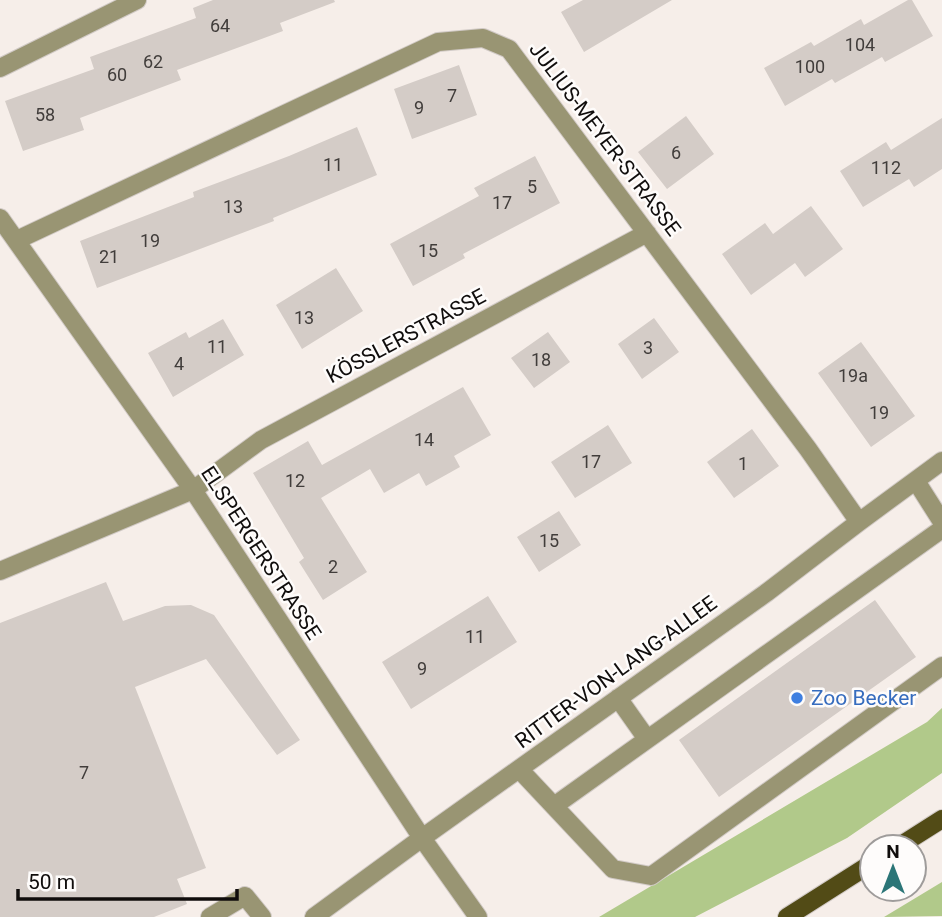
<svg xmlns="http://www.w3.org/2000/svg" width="942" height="917" font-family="Roboto,sans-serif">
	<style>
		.green { fill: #b1c98a }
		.building { fill: #d4ccc7 }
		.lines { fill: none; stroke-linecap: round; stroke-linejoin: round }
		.minor-casing { stroke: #d1cac6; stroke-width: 20 }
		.major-casing { stroke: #d1cac6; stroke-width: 20 }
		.minor { stroke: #999573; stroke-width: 18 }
		.major { stroke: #524b16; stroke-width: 18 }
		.shop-dot { fill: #3f7fe0; stroke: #fefcfb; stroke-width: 2.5 }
		.labels { text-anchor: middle; stroke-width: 5; stroke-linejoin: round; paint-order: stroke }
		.number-label { font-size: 18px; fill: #413d3b }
		.street-label { font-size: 21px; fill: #100d0c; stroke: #fefcfb }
		.shop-label { font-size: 21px; fill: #366cbe; stroke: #fefcfb; text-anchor: start }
	</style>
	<rect width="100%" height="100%" fill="#f6eee9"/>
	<path class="green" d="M942,708V773L847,838L695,917H599L927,722Z
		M942,882V916L884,917Z"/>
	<path class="building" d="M213,0H334L335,2L280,23L283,31L177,70L181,80L80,118L84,130L23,151L5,101L94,69L90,57L196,18L193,8Z
		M583,0H672L584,52L561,12Z
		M908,0H912L933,36L885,62L882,57L835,83L832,79L785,106L764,68L811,42L814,46L861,19L864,25Z
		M459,65L477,115L412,139L394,89Z
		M686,116L714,154L667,189L638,152Z
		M942,118V169L914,187L909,179L863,207L840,171L886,142L891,150Z
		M357,127L377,175L273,218L274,221L97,288L80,241L194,197L193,192L289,156Z
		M535,156L560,203L463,254L465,258L413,286L390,244L479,196L474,188Z
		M811,206L843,249L805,277L795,263L751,295L722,254L765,223L773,234Z
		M336,268L363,311L302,349L276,305Z
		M654,318L679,352L642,379L618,344Z
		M223,319L244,355L173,397L148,353L186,332L189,338Z
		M548,332L570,362L534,388L511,358Z
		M861,342L915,416L871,447L818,373Z
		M463,387L491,435L454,456L460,467L426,486L419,473L384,493L370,469L321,498L367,572L323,600L299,562L304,558L253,473L308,441L322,465Z
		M608,425L632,463L575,498L551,462Z
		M752,429L779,466L734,498L707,462Z
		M559,511L581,545L539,572L517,537Z
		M106,582L123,621L165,606L191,605L214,615L300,740L277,755L206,659L135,687L206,868L177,879L187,904L154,917H0V623Z
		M488,596L517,642L411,709L382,662Z
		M875,600L916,657L719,797L679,740Z"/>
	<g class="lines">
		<defs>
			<path id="minor" d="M0,68L137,0
				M0,218L193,490L422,838L478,917
				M17,240L438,42L483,38L509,49L808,449L859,522
				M916,481L942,522
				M0,571L193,490L261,440L647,233
				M618,698L647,739
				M519,769L613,869L651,876L942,666
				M554,806L942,529
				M210,917L245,896L262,917
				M314,917L422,838L766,593L859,522L942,461"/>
			<path id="major" d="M898,847L942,819
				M787,917L872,863"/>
		</defs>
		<use href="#minor" class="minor-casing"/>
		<use href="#major" class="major-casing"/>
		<use href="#minor" class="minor"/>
		<use href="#major" class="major"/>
	</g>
	<circle class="shop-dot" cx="797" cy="698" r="7"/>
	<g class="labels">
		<g class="number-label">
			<text x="220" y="32">64</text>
			<text x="860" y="51">104</text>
			<text x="153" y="68">62</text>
			<text x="810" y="73">100</text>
			<text x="117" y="81">60</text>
			<text x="452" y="102">7</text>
			<text x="419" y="114">9</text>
			<text x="45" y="121">58</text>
			<text x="676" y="159">6</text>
			<text x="333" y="171">11</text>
			<text x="886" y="174">112</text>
			<text x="532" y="193">5</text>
			<text x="502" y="209">17</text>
			<text x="233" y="213">13</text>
			<text x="150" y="247">19</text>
			<text x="428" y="257">15</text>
			<text x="109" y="263">21</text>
			<text x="304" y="324">13</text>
			<text x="217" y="353">11</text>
			<text x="648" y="354">3</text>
			<text x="541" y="366">18</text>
			<text x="179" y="370">4</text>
			<text x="853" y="382">19a</text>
			<text x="879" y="419">19</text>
			<text x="424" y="446">14</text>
			<text x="591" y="468">17</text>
			<text x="743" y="470">1</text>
			<text x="295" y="487">12</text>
			<text x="549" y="547">15</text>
			<text x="333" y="573">2</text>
			<text x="475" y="643">11</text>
			<text x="422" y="675">9</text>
			<text x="84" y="779">7</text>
		</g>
		<g class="street-label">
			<text transform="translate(605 139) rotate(53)" y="7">JULIUS-MEYER-STRASSE</text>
			<text transform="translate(406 336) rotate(-28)" y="7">KÖSSLERSTRASSE</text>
			<text transform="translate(261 553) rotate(57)" y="7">ELSPERGERSTRASSE</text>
			<text transform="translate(616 672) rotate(-36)" y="7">RITTER-VON-LANG-ALLEE</text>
		</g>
		<g class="shop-label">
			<text x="811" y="705">Zoo Becker</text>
		</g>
	</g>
	<g transform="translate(893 868)"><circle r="33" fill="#fefcfb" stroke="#9f9c9b" stroke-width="2"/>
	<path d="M0-5L12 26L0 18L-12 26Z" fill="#2b7577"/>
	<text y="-10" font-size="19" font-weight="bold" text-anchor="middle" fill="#100d0c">N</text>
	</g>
	<path d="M18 889v10h219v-10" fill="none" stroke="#100d0c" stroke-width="3.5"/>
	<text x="28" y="889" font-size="21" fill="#100d0c" stroke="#fefcfb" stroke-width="5" paint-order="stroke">50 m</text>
</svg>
